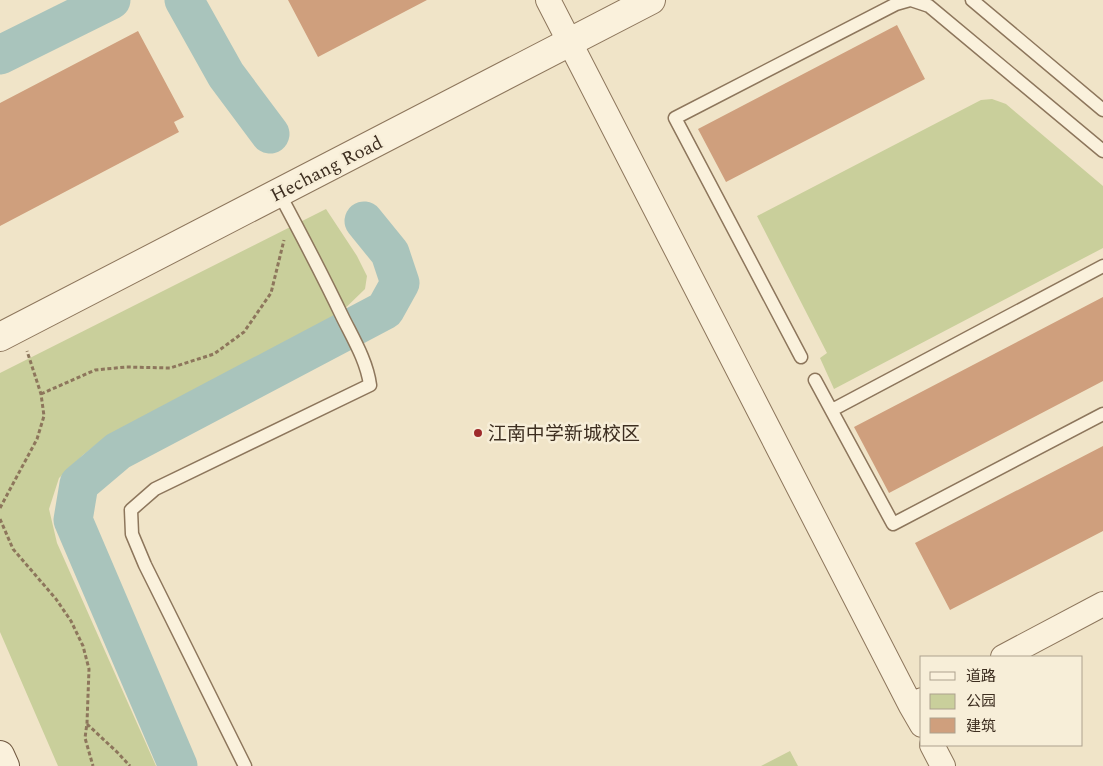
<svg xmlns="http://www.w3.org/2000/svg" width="1103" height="766" font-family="Spectral,'Noto Sans SC',serif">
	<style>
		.green { fill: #c9cf9b }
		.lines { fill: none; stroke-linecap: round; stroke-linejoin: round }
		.river { stroke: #a9c4bc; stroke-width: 39 }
		.building { fill: #cf9f7d }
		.service-casing { stroke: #8d765c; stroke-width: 15 }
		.minor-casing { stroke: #8d765c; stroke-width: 26 }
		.tertiary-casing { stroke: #8d765c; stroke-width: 30 }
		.secondary-casing { stroke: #6f573f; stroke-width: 30 }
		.path { stroke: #8d765c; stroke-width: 3; stroke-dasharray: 4 2.5; stroke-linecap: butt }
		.service { stroke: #faf1dc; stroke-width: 12 }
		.minor { stroke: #faf1dc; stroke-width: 24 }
		.tertiary { stroke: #faf1dc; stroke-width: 28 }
		.secondary { stroke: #faf1dc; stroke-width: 28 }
		.poi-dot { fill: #9e2a2b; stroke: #f7eed8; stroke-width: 2 }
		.labels { text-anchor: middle; stroke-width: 5; stroke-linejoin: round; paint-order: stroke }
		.street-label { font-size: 19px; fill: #3d2e20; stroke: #f7eed8 }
		.poi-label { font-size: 19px; fill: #3d2e20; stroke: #f7eed8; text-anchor: start }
	</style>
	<rect width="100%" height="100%" fill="#f0e4c8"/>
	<path class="green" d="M992,99L1006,104L1103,186V248L834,389L820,358L827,353L757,216L981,100Z
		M326,209L357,256L367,276L365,289L330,323L97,444L83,455L59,478L49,509L57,543L156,766H58L0,632V373Z
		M790,751L798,766H761Z"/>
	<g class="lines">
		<path class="river" d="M184,0L226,75L270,134
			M0,55L111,0
			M178,766L73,520L79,484L118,451L385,310L400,283L390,253L364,221"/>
	</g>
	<path class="building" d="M288,0H427L318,57Z
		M897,25L925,79L726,182L698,129Z
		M138,31L184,117L174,122L179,132L0,226V103Z
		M1103,297V381L889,493L854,427Z
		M1103,446V531L950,610L915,543Z"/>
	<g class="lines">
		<defs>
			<path id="service" d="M911,0L929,6L1103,151
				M972,0L1103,110
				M801,357L675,118L896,4L910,0
				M815,380L893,524L1103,414
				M832,410L1103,266
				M245,766L145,565L132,534L131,510L155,489L370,385C367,362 354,340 343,318C323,276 301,234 279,193"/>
			<path id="minor" d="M548,0L911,706
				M1003,657L1103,604
				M922,700L911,706L922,725
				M932,745L943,766"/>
			<path id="tertiary" d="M0,337L651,0"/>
			<path id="secondary" d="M0,755L5,766"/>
		</defs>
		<use href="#service" class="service-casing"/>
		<use href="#minor" class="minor-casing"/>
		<use href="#tertiary" class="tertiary-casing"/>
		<use href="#secondary" class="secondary-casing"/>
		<path class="path" d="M41,394L95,370L126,367L170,368L214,354L244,332L271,293L284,240
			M0,508L37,439L44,416L41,394L27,351
			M0,519L13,549L56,599L71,621L83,646L89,669L87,723L85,738L93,766
			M87,724L118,753L130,766"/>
		<use href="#service" class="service"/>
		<use href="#minor" class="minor"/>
		<use href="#tertiary" class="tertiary"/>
		<use href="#secondary" class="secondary"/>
	</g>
	<circle class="poi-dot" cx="478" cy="433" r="5"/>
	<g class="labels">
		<g class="street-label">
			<text transform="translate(326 168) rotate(-27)" y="7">Hechang Road</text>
		</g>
		<g class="poi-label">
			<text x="488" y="440">江南中学新城校区</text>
		</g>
	</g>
	<rect x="920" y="656" width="162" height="90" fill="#f7eed8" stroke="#ada18e"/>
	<rect x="930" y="672" width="25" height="8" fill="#faf1dc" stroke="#ada18e"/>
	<text x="966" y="681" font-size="15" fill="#3d2e20">道路</text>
	<rect x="930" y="694" width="25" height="15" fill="#c9cf9b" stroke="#ada18e"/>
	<text x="966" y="706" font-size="15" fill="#3d2e20">公园</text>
	<rect x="930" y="718" width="25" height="15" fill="#cf9f7d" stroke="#ada18e"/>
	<text x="966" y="731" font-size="15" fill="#3d2e20">建筑</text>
</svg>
